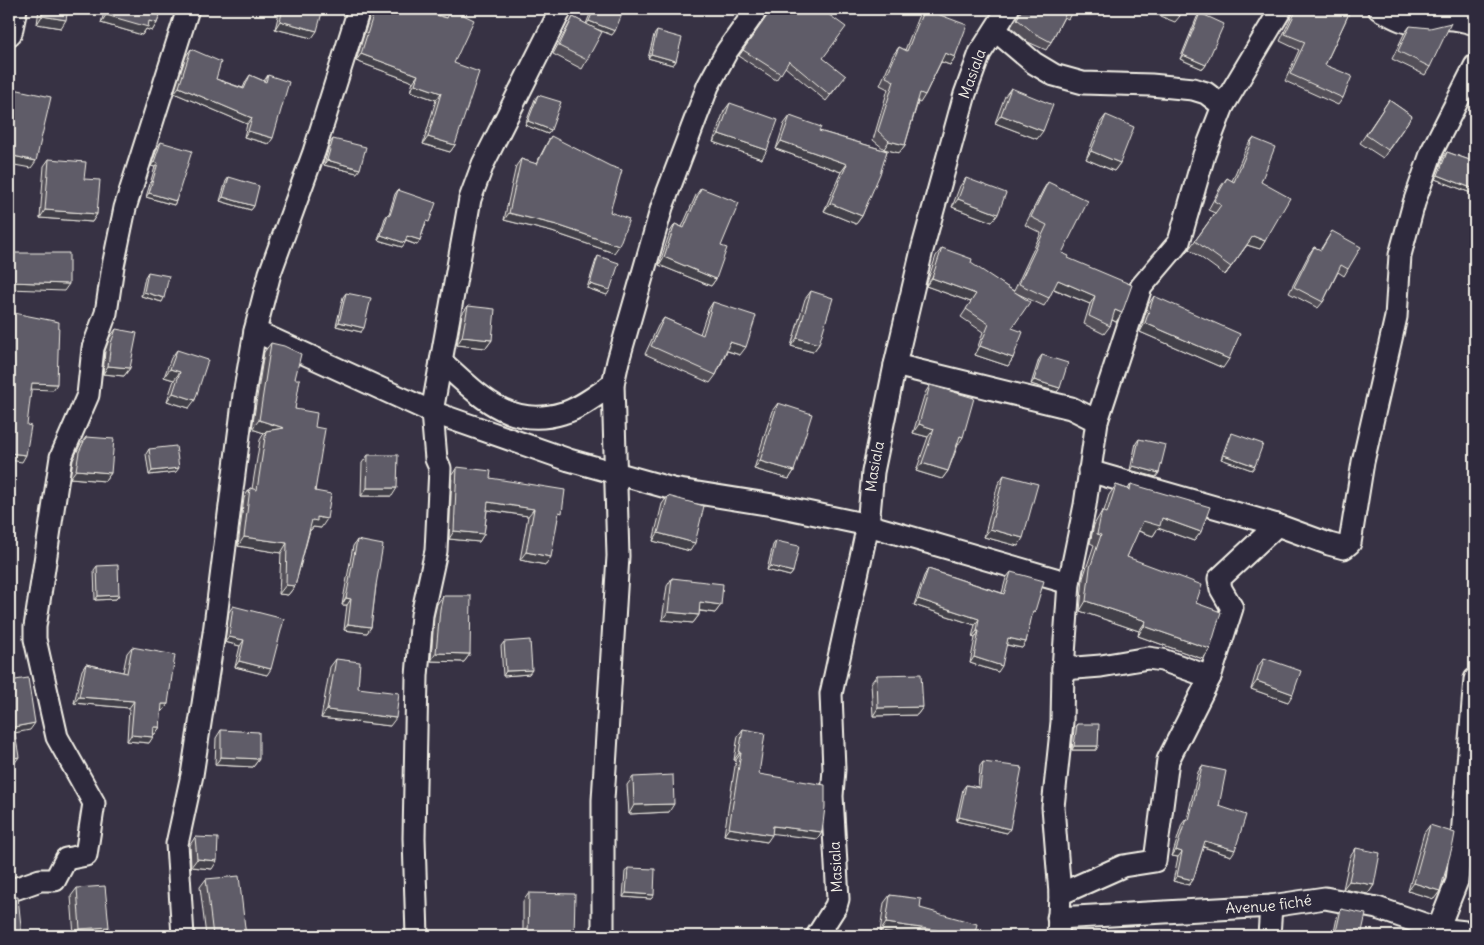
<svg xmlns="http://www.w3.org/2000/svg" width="1484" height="945" font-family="Delius,sans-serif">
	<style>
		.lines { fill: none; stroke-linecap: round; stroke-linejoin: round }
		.minor-casing { stroke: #f4f1e8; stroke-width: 25 }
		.minor { stroke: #2f2a3d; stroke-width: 21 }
		.wall { fill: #524f59; stroke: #f4f1e8 }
		.shaded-wall { fill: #424048; stroke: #f4f1e8 }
		.building { fill: #5f5c67; stroke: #f4f1e8 }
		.labels { text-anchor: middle; stroke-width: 4; stroke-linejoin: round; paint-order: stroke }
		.street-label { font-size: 15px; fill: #f4f1e8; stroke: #2f2a3d }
	</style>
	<rect width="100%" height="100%" fill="#373244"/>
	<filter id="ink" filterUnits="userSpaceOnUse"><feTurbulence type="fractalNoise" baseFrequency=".02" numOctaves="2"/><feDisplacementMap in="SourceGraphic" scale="10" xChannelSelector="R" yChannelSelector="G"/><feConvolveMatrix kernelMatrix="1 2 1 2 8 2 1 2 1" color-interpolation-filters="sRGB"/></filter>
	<g filter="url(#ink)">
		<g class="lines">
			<defs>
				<g id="minor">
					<path d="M1379,9C1392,16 1404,24 1420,24C1428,24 1436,20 1444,19C1455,18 1465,21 1475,24"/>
					<path d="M995,30L1034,63L1054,75L1083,83L1151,85L1193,89L1206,93L1223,106"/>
					<path d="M9,35L11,33L16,9"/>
					<path d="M255,331L432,412L569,460L673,489L773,505L868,525L1069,583"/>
					<path d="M441,361C478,394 509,430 563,413C581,408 598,394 613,384"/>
					<path d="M895,365L1071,408L1097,421"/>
					<path d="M1089,471L1277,525L1329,544L1344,548L1350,543L1363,462L1396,317L1400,255L1414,203L1432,151L1475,66"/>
					<path d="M1063,669L1101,666L1148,658L1162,660L1210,677"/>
					<path d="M9,891L40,880H55L66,859L86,855L94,803L57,737L35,639V627L61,457L88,395L93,348L106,313L113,266L125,208L188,9"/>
					<path d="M1060,894L1123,866L1155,861L1168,760L1210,677L1232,608L1221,589L1219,579L1277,525"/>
					<path id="s1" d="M1058,918L1271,906L1325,898L1377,908L1438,929L1475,933"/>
					<path d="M1438,929L1457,881L1462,836L1475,679"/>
					<path d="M183,936L177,844L192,775L214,633L244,395L255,331L270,273L314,152L359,9"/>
					<path d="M417,936L414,838L417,676L422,615L436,551L440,468L436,459L432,412L470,199L483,164L561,9"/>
					<path d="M603,936V800L618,556L613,384L618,361L662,207L708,86L727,51L757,9"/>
					<path id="s2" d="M817,936L836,906L838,899L832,796L834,769L831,694L868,525L873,472L895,365L922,250L965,94L980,53L1008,9"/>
					<path d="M1058,936L1060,894L1053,807L1062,722L1063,669L1069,583L1085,505L1097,421L1141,287L1179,242L1204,155L1223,106L1281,9"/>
					<path d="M1269,936L1271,906"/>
				</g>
			</defs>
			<use href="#minor" class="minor-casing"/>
			<use href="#minor" class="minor"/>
		</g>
		<path class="wall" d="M39,9H68L61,28L37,24Z
			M105,9H162L157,23L152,31L146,29L142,35L101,23Z
			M280,9H323L312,38L275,29Z
			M372,9H414L446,18L451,9L454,63L455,145L450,152L423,144L436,100L410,91L413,82L356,61Z
			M592,9H622L612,35L597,29L587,60L582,69L553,54L568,26L573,17L586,24Z
			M676,9H685L681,13Z
			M769,9H812L823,58L841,82L826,101L785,67L776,80L739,56L767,16Z
			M924,9L955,57L950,65L941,62L925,95L920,103L918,102L905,145L899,153L884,149L873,140L888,89L880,85L893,55L899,47L905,50L918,17Z
			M1021,9H1074L1068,19L1064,17L1051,42L1046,50L1028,42L1011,27Z
			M1295,9H1351L1325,65L1343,98L1338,105L1285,81L1299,50L1280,41Z
			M1200,13L1206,65L1203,69L1180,59L1197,17Z
			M1410,26L1430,67L1425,75L1392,59L1404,34Z
			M657,31L676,61L673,65L648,58L654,35Z
			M191,49L216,79L243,88L246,81L250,75L264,81L268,75L269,144L244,137L247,124L174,93L186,56Z
			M1011,88L1037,139L995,123L1005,96Z
			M538,95L551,130L548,134L525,125L535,99Z
			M1389,100L1412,116L1383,158L1360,143Z
			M730,103L762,159L713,142L724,111Z
			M1106,115L1120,163L1114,171L1086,159L1100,123Z
			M790,116L819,131L887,151L862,216L856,224L824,211L841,172L776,149L784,124Z
			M551,136L610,212L614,253L552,232L504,220L516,166L521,159L536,164L547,143Z
			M1253,138L1261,182L1265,241L1260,249L1247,245L1225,275L1189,249L1215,213L1208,210L1221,186L1227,178L1232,181L1247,146Z
			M333,139L357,173L324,165L330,143Z
			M161,142L176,201L174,205L146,197L155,167L151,166L158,146Z
			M1447,152L1475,162V199L1470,197L1471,193L1435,179L1444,156Z
			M49,159L84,179L97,214L92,222L40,218L44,166Z
			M229,177L254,206L251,210L220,201L226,181Z
			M966,178L998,214L992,222L952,207L960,186Z
			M1048,182L1062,253L1122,313L1116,322L1112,320L1110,326L1104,334L1084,324L1090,304L1053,289L1049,298L1044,306L1016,293L1012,328L1013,358L1008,366L975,355L983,332L961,317L971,302L926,286L936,256L942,248L1014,291L1041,233L1025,225L1043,190Z
			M701,188L721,246L716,279L711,286L659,265L670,232L675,224L682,227L696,195Z
			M398,190L426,226H425L420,240L417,245L405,241L402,247L378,240L385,218L388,214H389L395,194Z
			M1332,231L1348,269L1344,276L1338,272L1323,302L1318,308L1289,293L1309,254L1314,247L1320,250Z
			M598,256L607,295L587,288L596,260Z
			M148,272L162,302L141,296L145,277Z
			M811,291L819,344L813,352L791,346L805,299Z
			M346,293L361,332L336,326L343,297Z
			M1154,296L1223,368L1140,332L1148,305Z
			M713,302L740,355L727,351L716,375L710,383L645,354L658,326L664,318L700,334L708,310Z
			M468,306L492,340L486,348L457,345L462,314Z
			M116,329L130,368L124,376L103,374L105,351L110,337Z
			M271,343L295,379V409L315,427V491L321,528L313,527L311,530H310L295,586L288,595L279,594L281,553L238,546L244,498L250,488L252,489L260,440L264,433L252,429L264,352Z
			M177,350L189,408L167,401L174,380L164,377L171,358Z
			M1042,355L1057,392L1031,384L1039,359Z
			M930,385L958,445L948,471L942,479L916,471L928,437L913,433L925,393Z
			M778,403L794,471L789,479L754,469L772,411Z
			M1232,433L1252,470L1221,459L1229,437Z
			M86,437L111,473L105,481L70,478L73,460L80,445Z
			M1139,439L1156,477L1130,470L1136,443Z
			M149,449L176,472L149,475L146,454Z
			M368,455L392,496H361L362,463Z
			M457,467L490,478L558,518L546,565L520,560L528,516L487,510L484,534L479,542L449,539L452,475Z
			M1004,475L1018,546L984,537L998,484Z
			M1131,484L1201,532L1194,541L1158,528L1153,536L1138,531L1127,557L1196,603L1203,659L1138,636L1139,631L1080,611L1083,578L1094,545L1090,543L1094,525L1102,511H1104L1109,495L1116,485L1128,489Z
			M668,496L690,551L653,541L662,504Z
			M357,540L376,585L371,627L367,633L344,630L347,605H342L353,546Z
			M776,541L793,572L790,576L767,570L773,545Z
			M97,566L119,595L116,599L95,600L94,570Z
			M928,569L1002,593L1006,578L1011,572L1035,611L1031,617L1026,642L1022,648L1006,645L998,672L970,663L975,638L972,637L975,625L914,605L924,576Z
			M672,578L721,605L715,613L699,611V615L693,623L662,620L667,586Z
			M443,596L470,654L464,662L431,661L434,617L437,604Z
			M233,606L267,675L235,667L240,646L225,642L229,612Z
			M504,642L529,674L503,676L501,646Z
			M132,647L168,704L163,711H161L160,727L155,734H154L149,743L127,741L129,708L74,703L82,670L86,664L123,672L127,653Z
			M1264,658L1288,702L1251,689L1258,666Z
			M336,659L358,688L390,726L321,718L330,667Z
			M877,675L923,707L917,715L873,716L871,683Z
			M1077,724L1096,750H1072L1074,728Z
			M743,729L759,774L822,832L818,839L772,833L767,842L724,835L736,760H734L738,736Z
			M221,730L259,759L253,767L215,765L216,738Z
			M983,762L1007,833L956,821L963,789L966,785L978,787L980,766Z
			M1202,766L1219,806L1231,856L1203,847L1193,880L1189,885L1173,881L1178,857L1172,856L1182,824L1186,819H1187L1198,772Z
			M633,777L669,812L629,814L627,785Z
			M1430,825L1434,899L1408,891L1424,833Z
			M195,837L212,869L191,867L190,845Z
			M1356,848L1374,885L1368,894L1343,889L1350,857Z
			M628,868L654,895L651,899L623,897L625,872Z
			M206,879L246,936H206L200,887Z
			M77,888L109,927L103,935L74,936L71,896Z
			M529,893L574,936H523V901Z
			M890,895L920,908L974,936H914L880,932L884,903Z
			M1341,909L1361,936H1328L1332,931L1334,932L1338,913Z"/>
		<path class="shaded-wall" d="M1142,9H1163L1180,16L1175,22Z
			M1464,9H1475V11Z
			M106,15L149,21L157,23L152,31L146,29L142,35L101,23Z
			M42,16L66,20L61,28L37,24Z
			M280,21L317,31L312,38L275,29Z
			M589,21L615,31L612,35L586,25Z
			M945,53L955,57L950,65L939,61Z
			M361,54L418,75L413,82L356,61Z
			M651,54L676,61L673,65L648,58Z
			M1183,55L1206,65L1203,69L1180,59Z
			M415,84L441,93L436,100L410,91Z
			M179,87L252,118L247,124L174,93Z
			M1001,115L1043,131L1037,139L995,123Z
			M528,121L551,130L548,134L525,125Z
			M248,131L273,138L269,144L244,137Z
			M719,134L767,150L762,159L713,142Z
			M428,137L455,145L450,152L423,144Z
			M781,141L847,164L841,172L776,149Z
			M889,141L905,145L899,153L884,149Z
			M1091,151L1120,163L1114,171L1086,159Z
			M9,155L36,161L31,168L9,164Z
			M327,160L360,169L357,173L324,165Z
			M154,162L158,163L155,167L151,166Z
			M1438,175L1474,189L1471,193L1435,179Z
			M1473,192L1475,193V199L1470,197Z
			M149,193L176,201L174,205L146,197Z
			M223,197L254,206L251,210L220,201Z
			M958,199L998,214L992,222L952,207Z
			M830,203L862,216L856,224L824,211Z
			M45,210L97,214L92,222L40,218Z
			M509,213L557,225L619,246L614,253L552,232L504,220Z
			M381,235L405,243L402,247L378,240Z
			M407,236L420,240L417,245L404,240Z
			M1253,236L1265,241L1260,249L1247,245L1225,275Z
			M664,257L716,279L711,286L659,265Z
			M932,278L976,294L971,302L926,286Z
			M1058,280L1095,296L1090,304L1052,288Z
			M9,282L69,284L64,291L9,289Z
			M590,284L610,290L607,295L587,288Z
			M144,292L164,298L162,302L141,296Z
			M1115,310L1122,313L1116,322L1109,318Z
			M339,322L364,328L361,332L336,326Z
			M1145,323L1229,359L1223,368L1140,332Z
			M462,337L492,340L486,348L457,345Z
			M797,338L819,344L813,352L791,346Z
			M730,342L746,347L740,355L725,350Z
			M980,346L1013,358L1008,366L975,355Z
			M108,366L130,368L124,376L103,374Z
			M170,369L180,372L174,380L164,377Z
			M1034,380L1060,388L1057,392L1031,384Z
			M32,383L57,384L53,390L27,389Z
			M173,393L195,400L189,408L167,401Z
			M259,420L284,428L266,431L264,433L252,429Z
			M919,424L934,429L928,437L913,433Z
			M960,436L963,437L958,445L954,444Z
			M9,453L26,455L22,462L9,460Z
			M1224,455L1255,466L1252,470L1221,459Z
			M760,461L794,471L789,479L754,469Z
			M922,463L948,471L942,479L916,471Z
			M1133,466L1159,473L1156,477L1130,470Z
			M179,468L176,472L149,475L152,471Z
			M76,470L111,473L105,481L70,478Z
			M367,488H397L392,496H361Z
			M488,502L534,509L528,516L482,509Z
			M317,517L327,519L321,528L313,527L311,530L306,529L312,520Z
			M1162,518L1201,532L1194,541L1158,528L1153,536L1136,530L1143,521Z
			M990,529L1023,538L1018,546L984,537Z
			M454,531L484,534L479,542L449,539Z
			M658,533L695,543L690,551L653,541Z
			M244,537L287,543L281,553L238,546Z
			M526,552L551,557L546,565L520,560Z
			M770,566L793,572L790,576L767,570Z
			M286,585L295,586L288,595L279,594Z
			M119,595L116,599L95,600L98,596Z
			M346,598L351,599L347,605H342Z
			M918,599L979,619L975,625L914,605Z
			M1086,601L1146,621L1139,631L1080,611Z
			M700,602L721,605L715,613L695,610Z
			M668,612L699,615L693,623L662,620Z
			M348,624L371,627L367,633L344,630Z
			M1144,626L1210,649L1203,659L1138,636Z
			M977,631H979L975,638L972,637Z
			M229,637L244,640L240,646L225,642Z
			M1008,638L1026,642L1022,648L1003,644Z
			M436,653L470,654L464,662L431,661Z
			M974,657L1002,666L998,672L970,663Z
			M239,661L271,669L267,675L235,667Z
			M532,670L529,674L503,676L506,671Z
			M1257,681L1293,694L1288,702L1251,689Z
			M79,697L134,701L129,708L74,703Z
			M162,704H168L163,711L157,710Z
			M923,707L917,715L873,716L878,708Z
			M327,710L396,718L390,726L321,718Z
			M35,723L30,730L9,734L14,727Z
			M154,727H160L155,734H150Z
			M131,735L153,737L149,743L127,741Z
			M1074,746H1098L1096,750H1072Z
			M739,753H741L736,760H734Z
			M19,757L14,764L9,765V759Z
			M221,757L259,759L253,767L215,765Z
			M674,804L669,812L629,814L634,805Z
			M959,817L1010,829L1007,833L956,821Z
			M773,826L822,832L818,839L768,833Z
			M729,828L772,835L767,842L724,835Z
			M1205,841L1235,850L1231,856L1201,846Z
			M1176,850L1182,852L1178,857L1172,856Z
			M197,859L217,861L212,869L191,867Z
			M1177,876L1193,880L1189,885L1173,881Z
			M1349,881L1374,885L1368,894L1343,889Z
			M1414,883L1440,891L1434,899L1408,891Z
			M626,893L654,895L651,899L623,897Z
			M886,923L949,932L946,936H914L880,932Z
			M109,927L103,935L75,936L80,929Z"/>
		<path class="building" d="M43,9H68L66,20L42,16Z
			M108,9H162L157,23L149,21L148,27L106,15Z
			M283,9H323L317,31L280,21Z
			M375,9H414L447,18L451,9L474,20L454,63L479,72L455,145L428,137L441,93L415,84L418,75L361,54Z
			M594,9H622V14L615,31L589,21Z
			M772,9H812L818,12L821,9L846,27L823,58L846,76L830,95L789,61L781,74L743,50Z
			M924,9L967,25L955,57L945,53L925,95L920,93L905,145L889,141L878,131L894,81L886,77L899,47L907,51Z
			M1022,9H1068L1051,42L1034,33L1017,19Z
			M1163,9H1183L1180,16Z
			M1297,9H1351L1325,65L1352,76L1343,98L1290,74L1305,42L1285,34Z
			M1200,13L1224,24L1206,65L1183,55Z
			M573,17L602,32L587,60L559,46Z
			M1451,23L1430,67L1398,51L1410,26L1430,28Z
			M657,31L682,38L676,61L651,54Z
			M191,49L221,62L216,79L244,89L250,75L266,82L268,75L289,82L273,138L248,131L252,118L179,87Z
			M9,88L51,97L36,161L9,155Z
			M1011,88L1053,105L1043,131L1001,115Z
			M538,95L561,102L551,130L528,121Z
			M1389,100L1412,116L1388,150L1366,135Z
			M730,103L778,120L767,150L719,134Z
			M1106,115L1134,127L1120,163L1091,151Z
			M790,116L821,127L819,131L887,151L880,174L862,216L830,203L847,164L781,141Z
			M551,136L610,166L622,170L610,212L629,219L619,246L557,225L509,213L521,159L537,164Z
			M1253,138L1275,147L1261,182L1290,198L1265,241L1253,236L1231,267L1195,241L1221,205L1214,201L1227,178L1234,182Z
			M333,139L366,147L360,169L327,160Z
			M161,142L192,151L176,201L149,193L158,163L154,162Z
			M1447,152L1475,162V193L1473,192L1474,189L1438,175Z
			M49,159L86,162L84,179L100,180L97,214L45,210Z
			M229,177L259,186L254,206L223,197Z
			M966,178L1006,193L998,214L958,199Z
			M1048,182L1088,201L1062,253L1069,256L1068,258L1132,285L1122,313L1115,310L1110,326L1089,316L1095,296L1058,280L1049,298L1019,284L1047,225L1031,217Z
			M701,188L739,203L721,246L727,248L716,279L664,257L675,224L684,228Z
			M398,190L436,203L429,222L426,221L420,240L407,236L405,243L381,235L388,214L390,215Z
			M1332,231L1361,247L1348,269L1341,265L1323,302L1294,287L1314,247L1321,250Z
			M942,248L972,259L971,263L1030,302L1012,328L1023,332L1013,358L980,346L989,324L966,309L976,294L932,278Z
			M9,253H69V284L9,282Z
			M598,256L619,263L610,290L590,284Z
			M148,272L169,276L164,298L144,292Z
			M811,291L833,298L819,344L797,338Z
			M346,293L371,298L364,328L339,322Z
			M1154,296L1240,334L1229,359L1145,323Z
			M713,302L756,316L746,347L730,342L716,375L651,346L664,318L703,335Z
			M468,306L495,309L492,340L462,337Z
			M9,312L59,322L57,384L32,383L27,425L31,426L26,455L9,453Z
			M116,329L137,333L130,368L108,366L111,343Z
			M271,343L284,346L301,354L295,379H300L295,409L317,413L315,427L325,429L315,491L331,494L327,519L317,517V521L312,520L295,586L286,585L287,543L244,537L250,488L257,490L266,431L284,428L259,420Z
			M177,350L208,360L195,400L173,393L180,372L170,369Z
			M1042,355L1068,363L1060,388L1034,380Z
			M930,385L974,398L963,437L960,436L948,471L922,463L934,429L919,424Z
			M778,403L812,414L794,471L760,461Z
			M1232,433L1263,444L1255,466L1224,455Z
			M86,437L114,439L111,473L76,470L79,452Z
			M1139,439L1166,445L1159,473L1133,466Z
			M176,446L179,468L152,471L149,449Z
			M368,455H398L397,488H367Z
			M457,467L491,471L490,478L565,490L562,513L559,512L551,557L526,552L534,509L488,502L484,534L454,531Z
			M1004,475L1038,484L1023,538L990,529Z
			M1131,484L1210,507L1201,532L1162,518L1160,526L1143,521L1127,557L1202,585L1196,603L1221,612L1210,649L1144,626L1146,621L1086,601L1090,568L1101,535L1097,534L1101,515L1102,511L1107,513L1116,485L1130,490Z
			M668,496L704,506L695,543L658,533Z
			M357,540L383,545L376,585L371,627L348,624L351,599L346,598Z
			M776,541L799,546L793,572L770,566Z
			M118,565L119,595L98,596L97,566Z
			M928,569L1004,594L1011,572L1044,581L1035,611H1033L1026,642L1008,638L1002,666L974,657L979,631H977L979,619L918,599Z
			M672,578L723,584L721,605L700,602L699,615L668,612Z
			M443,596H471L470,654L436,653L440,609Z
			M233,606L284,619L271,669L239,661L244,640L229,637Z
			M530,640L532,670L506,671L504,642Z
			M132,647L175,655L168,704H162L160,727H154L153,737L131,735L134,701L79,697L86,664L127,673Z
			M9,650L11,659H9Z
			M1264,658L1301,671L1293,694L1257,681Z
			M336,659L360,662L358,688L399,693L396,718L327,710Z
			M921,674L923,707L878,708L877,675Z
			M28,678L35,723L14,727L19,757L9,759V681Z
			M1077,724H1099L1098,746H1074Z
			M743,729L765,733L759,774L825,785V807L822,832L773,826L772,835L729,828L741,753H739Z
			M221,730L259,732V759L221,757Z
			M983,762L1022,767L1010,829L959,817L966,785L980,788Z
			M1202,766L1226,771L1219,806L1246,815L1235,850L1205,841L1193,880L1177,876L1182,852L1176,850L1186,819L1189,820Z
			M673,775L674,804L634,805L633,777Z
			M1430,825L1455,833L1453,844L1440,891L1414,883Z
			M195,837L218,838L217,861L197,859Z
			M1356,848L1380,853L1374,885L1349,881Z
			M628,868L655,869L654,895L626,893Z
			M239,876L246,936H213L206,879Z
			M105,886L109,927L80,929L77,888Z
			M529,893L575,894L574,936H528Z
			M890,895L921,899L920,908L977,924L974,936H947L949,932L886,923Z
			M9,896L10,897H18L22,936H9Z
			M1341,909L1366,914L1361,936H1330L1332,931L1336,932Z
			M1400,933L1418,936H1398Z"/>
	</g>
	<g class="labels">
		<g class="street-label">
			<text dy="5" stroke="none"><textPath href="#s2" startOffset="885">Masiala</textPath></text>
			<text dy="5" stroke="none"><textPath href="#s2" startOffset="480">Masiala</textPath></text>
			<text transform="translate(836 867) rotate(-93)" y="5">Masiala</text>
			<text dy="5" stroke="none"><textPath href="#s1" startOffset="211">Avenue fiché</textPath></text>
		</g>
	</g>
	<rect width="1484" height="945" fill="none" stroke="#2f2a3d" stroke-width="30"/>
	<rect x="15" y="15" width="1454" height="915" fill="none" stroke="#f4f1e8" stroke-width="2" filter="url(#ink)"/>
</svg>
